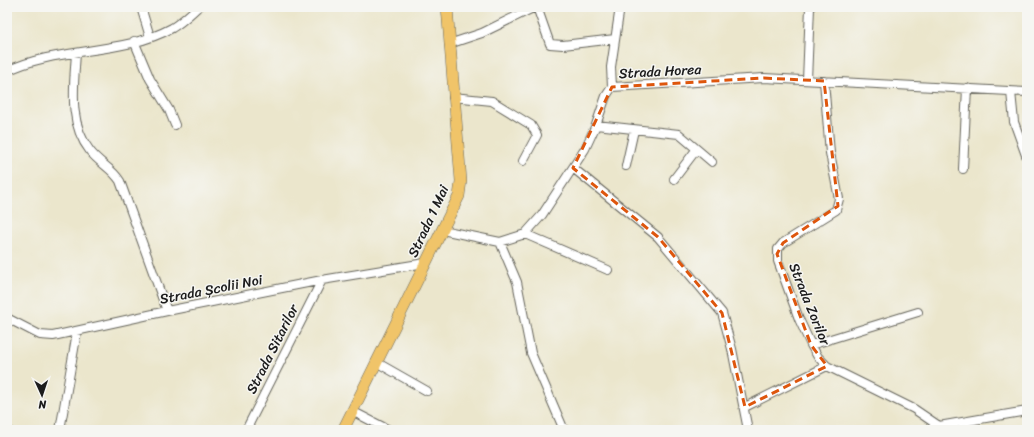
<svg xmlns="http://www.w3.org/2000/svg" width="1034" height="437" font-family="Sriracha,sans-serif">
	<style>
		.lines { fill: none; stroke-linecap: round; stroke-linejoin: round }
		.minor-casing { stroke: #64635a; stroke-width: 10 }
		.major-casing { stroke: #64635a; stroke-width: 12 }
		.minor { stroke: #fff; stroke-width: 8 }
		.major { stroke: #f0c469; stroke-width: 11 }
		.marked { fill: none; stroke: #de560d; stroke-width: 3; stroke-dasharray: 8 5; stroke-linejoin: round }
		.labels { text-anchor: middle; stroke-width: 3; stroke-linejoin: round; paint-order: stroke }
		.street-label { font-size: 14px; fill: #1c1c1c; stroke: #f6f6f2 }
	</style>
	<rect width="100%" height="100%" fill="#f6f6f2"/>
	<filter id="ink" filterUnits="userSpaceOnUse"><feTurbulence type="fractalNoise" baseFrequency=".025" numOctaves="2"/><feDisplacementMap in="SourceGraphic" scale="8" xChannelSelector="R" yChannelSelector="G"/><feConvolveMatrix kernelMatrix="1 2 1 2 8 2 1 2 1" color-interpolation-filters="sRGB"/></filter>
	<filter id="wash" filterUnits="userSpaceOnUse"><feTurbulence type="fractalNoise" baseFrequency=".012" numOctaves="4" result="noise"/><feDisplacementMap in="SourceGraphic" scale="16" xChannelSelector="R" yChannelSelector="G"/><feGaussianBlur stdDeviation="0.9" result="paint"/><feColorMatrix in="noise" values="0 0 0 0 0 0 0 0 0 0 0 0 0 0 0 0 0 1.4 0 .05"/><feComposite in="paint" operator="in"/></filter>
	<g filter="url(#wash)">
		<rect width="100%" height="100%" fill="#ebe6cc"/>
	</g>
	<g filter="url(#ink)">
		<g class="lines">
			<defs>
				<path id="minor" d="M141,7L150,37
					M537,7L550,44L563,45L615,39
					M134,41L150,79L169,110L175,125
					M449,44L482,33L535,7
					M76,53C74,86 68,123 90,151C99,163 112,168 120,181L167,311
					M7,71C58,46 121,56 172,28C182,22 190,14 198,7
					M807,80L810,7
					M824,81L830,153L839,199L836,210L783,243L778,249V261L799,319L811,345L818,357L827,366L914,409L939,426
					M612,87L611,67L620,7
					M1011,92L1014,122L1027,158
					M453,97L492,101L531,125L537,135L523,161
					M596,125L679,134L712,162
					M626,166L634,130
					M573,168L658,237L722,313L732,349L748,430
					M963,169L967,88
					M674,179L696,150
					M442,230L500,242L525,234L542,215L585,149L596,125L606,96L612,87L764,78L1027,92
					M525,234L608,270
					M500,242L517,282L531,353L564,430
					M7,318L40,335L53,336L167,311L322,280L425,263
					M811,345L918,312
					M376,362L427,391
					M745,407L827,366
					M352,411L389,430
					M7,429L8,430
					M60,430L77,332
					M246,430L322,280
					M928,430L939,426L1027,411"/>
				<path id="major" d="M343,430L459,196L461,181L447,7"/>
			</defs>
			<use href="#minor" class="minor-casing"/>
			<use href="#major" class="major-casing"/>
			<use href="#minor" class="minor"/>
			<use href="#major" class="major"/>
		</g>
	</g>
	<path class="marked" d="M764,78L824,81L838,206L783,243L777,254L811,345L827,366L745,407L722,313L658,237L573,168L612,87Z"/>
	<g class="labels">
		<g class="street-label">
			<text transform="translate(660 71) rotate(-3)" y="5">Strada Horea</text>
			<text transform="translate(428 221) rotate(-65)" y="5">Strada 1 Mai</text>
			<text transform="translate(211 289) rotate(-11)" y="5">Strada Școlii Noi</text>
			<text transform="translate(810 304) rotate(68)" y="5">Strada Zorilor</text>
			<text transform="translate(272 349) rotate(-63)" y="5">Strada Sitarilor</text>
		</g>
	</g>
	<rect width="1034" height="437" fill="none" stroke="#f6f6f2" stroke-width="24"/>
	<g transform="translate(42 395) rotate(177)" stroke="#f6f6f2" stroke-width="3" paint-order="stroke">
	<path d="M0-3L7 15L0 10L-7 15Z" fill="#1c1c1c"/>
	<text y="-6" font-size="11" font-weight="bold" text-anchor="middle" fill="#1c1c1c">N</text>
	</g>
</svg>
